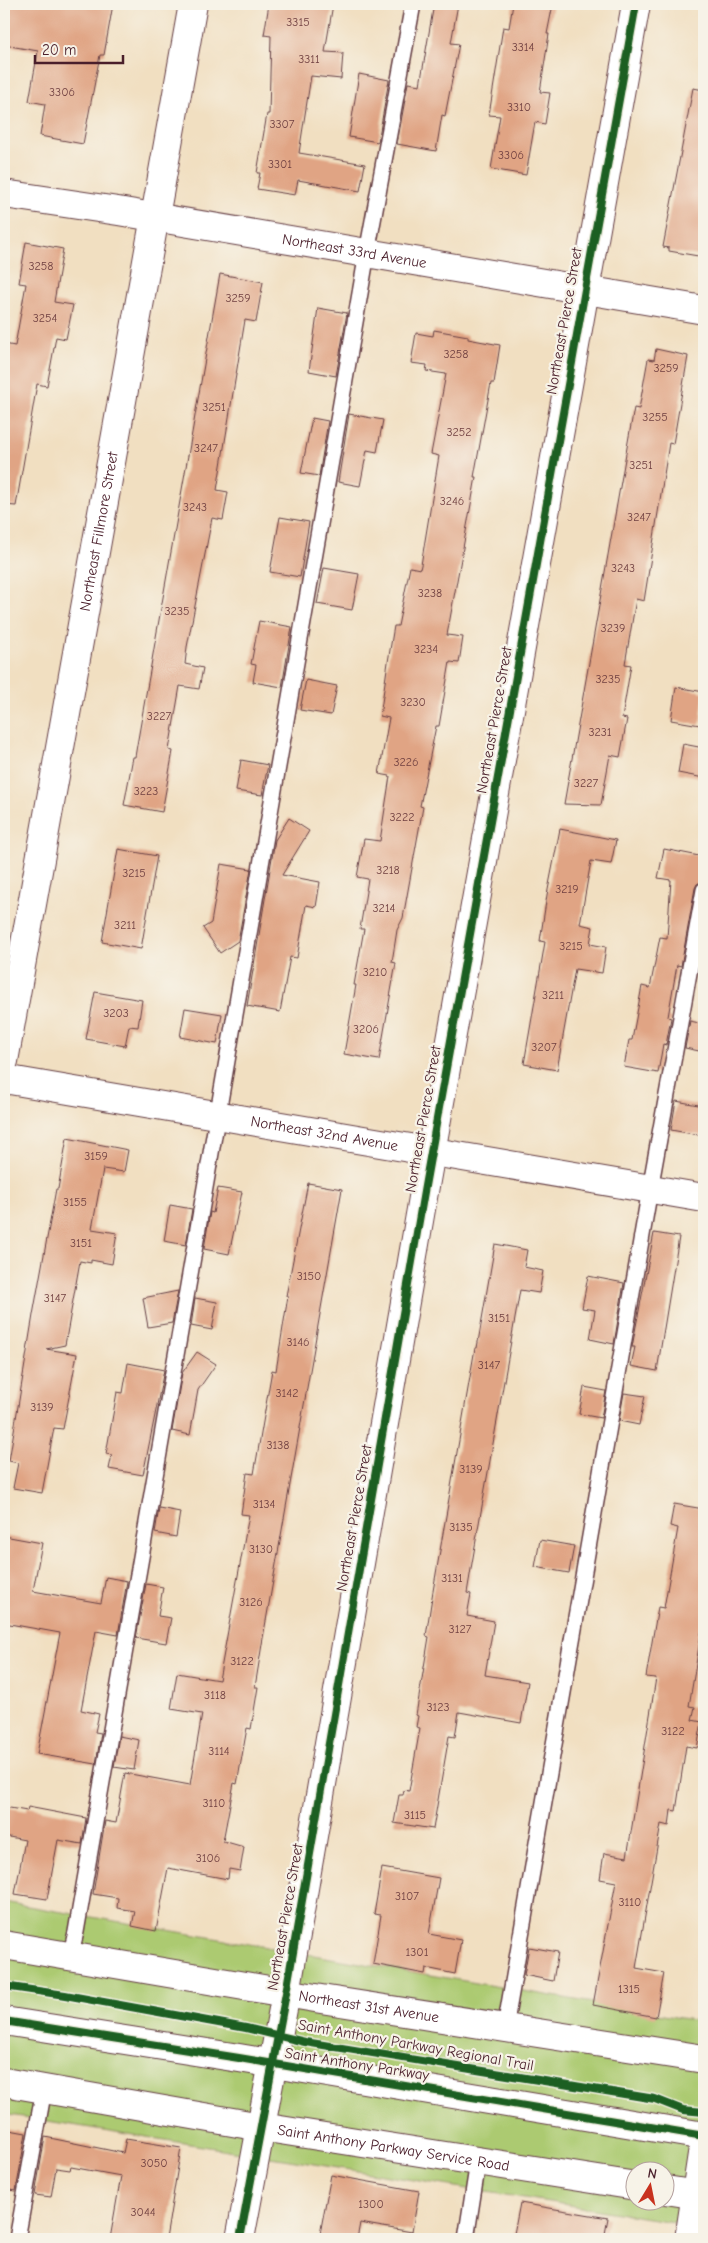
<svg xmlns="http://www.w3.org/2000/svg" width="708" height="2243" font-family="'Comic Neue',sans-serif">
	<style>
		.green { fill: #acca71; stroke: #7b744e; fill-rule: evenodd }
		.building { fill: #e0a484 }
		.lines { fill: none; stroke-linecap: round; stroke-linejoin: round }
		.service-casing { stroke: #633c42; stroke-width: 18 }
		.minor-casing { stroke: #633c42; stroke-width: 30 }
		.tertiary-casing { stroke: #633c42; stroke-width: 30 }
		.service { stroke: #fff; stroke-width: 15 }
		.minor { stroke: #fff; stroke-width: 28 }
		.tertiary { stroke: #fff; stroke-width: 28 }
		.cycleway-casing { stroke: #f7f3e8; stroke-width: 11 }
		.cycleway { stroke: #1b5e20; stroke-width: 8 }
		.labels { text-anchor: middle; stroke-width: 4.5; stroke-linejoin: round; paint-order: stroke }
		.number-label { font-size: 12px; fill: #704041 }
		.street-label { font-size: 15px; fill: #4a1f2b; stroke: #f7f3e8 }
	</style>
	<rect width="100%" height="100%" fill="#f7f3e8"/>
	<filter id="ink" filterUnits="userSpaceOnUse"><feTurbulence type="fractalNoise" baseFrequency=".02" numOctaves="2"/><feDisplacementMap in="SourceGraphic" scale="10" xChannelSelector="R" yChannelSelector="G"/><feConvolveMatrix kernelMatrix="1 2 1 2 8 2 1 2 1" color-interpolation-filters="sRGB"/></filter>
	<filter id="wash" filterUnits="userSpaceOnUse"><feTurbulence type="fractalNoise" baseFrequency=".0096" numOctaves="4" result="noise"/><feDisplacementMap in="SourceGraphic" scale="20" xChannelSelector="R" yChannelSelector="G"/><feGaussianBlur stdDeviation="1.12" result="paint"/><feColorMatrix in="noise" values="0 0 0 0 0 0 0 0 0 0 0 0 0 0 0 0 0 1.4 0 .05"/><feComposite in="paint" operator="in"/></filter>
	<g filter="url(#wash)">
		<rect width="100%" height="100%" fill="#f1dfc1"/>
		<path class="green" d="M4,1902L704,2022V2227L4,2114ZM636,2170H666V2200H636Z"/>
		<g id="blocks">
			<path class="building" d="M4,4H113L104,55H100L83,144L40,136L45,104L29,101L38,51L4,45Z
				M269,4H333L325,52L343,53L341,79L311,76L299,153L365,164L360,191L298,180L295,195L257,189L260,173H257L267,114H269L271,36L264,35Z
				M434,4H458L451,43L459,44L445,116L442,115L436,151L397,144L408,83L420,85Z
				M513,4H553L547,34H549L540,92L550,93L545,124L535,122L526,175L491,169L500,116L489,115L503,27L509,28Z
				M359,74L389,80L378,142L349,137Z
				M693,88L704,90V257L669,251V248L663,247Z
				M26,242L63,249L54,302L73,305L66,339L56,337L47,386L37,384L16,506L4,505V344L15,346L26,284L19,283Z
				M220,274L263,282L256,322L245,320L217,490L228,492L223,520L212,518L187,647L185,664L203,668L199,689L180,686L169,750L173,751L162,812L124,805L133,757H135L137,745Z
				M318,308L347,313L336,376L309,371Z
				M434,330L468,336V339L500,345L494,383H491L474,477H476L447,635L463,637L459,663L450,662L439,726H436L420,806L423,807L403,918L397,930L392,962L396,963L379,1060L344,1054L356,985H354L364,929H360L368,879L357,877L364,839L380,841L390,776L379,774L389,718L380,716L388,662L394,626H398L410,567L420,569L421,565L439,456L431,454L446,374L426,371L427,365L411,363L416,333L433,336Z
				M656,349L688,356L673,444L669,443L644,601L636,599L625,664L631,665L622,718L627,719L620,757L610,755L601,805L564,804L634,408L639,409L648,359L654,360Z
				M349,414L383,420L377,452L367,450L360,486L338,482Z
				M312,418L328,421L319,476L301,473Z
				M280,517L309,522L300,577L270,572Z
				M324,568L359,574L352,610L317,604Z
				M259,621L292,627L282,687L253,682L256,665L251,664Z
				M306,680L337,686L331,715L300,710Z
				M676,687L704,692L700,725L671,720Z
				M683,744L704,748V778L678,773Z
				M241,760L268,765L262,795L236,791Z
				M289,818L309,831L282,875L320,882L316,907L306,905L297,958L290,957L280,1012L247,1006L275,840Z
				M560,829L616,840L611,864L591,861L580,924L593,927L590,944L606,947L602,973L575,969L557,1070L524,1064L545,942L540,941L547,895Z
				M118,849L157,856L141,949L102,942Z
				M664,849L704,857V881L697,884L695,888L681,966L677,965L668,1017L671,1018L666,1045L663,1044L658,1073L624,1067L629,1040H632L642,986L650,988L660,937L667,938L671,880L658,878Z
				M221,864L251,869L238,941L220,953L203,928L211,923Z
				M704,941V970L699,969Z
				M95,992L142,1000L138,1027L129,1026L125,1046L86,1039Z
				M185,1008L222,1014L217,1044L180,1037Z
				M690,1021L704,1024V1052L685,1048Z
				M676,1101L704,1106V1136L671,1130Z
				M67,1138L128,1150L124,1172L103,1169L92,1229L117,1233L112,1264L91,1260V1263L80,1261L65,1345L46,1349L77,1354L63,1429L54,1428L42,1493L13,1488L18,1463L9,1461L33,1315L56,1189H58Z
				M308,1183L342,1189L263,1638L255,1687H258L251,1729L247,1728L237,1784L234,1783L223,1841L244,1847L240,1871L229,1869L228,1879L168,1868L156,1931L132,1926L135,1911L117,1908L118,1898L93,1894L105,1821L116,1823L125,1773L190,1785L202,1714L171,1709L177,1673L219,1680L249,1515L241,1514L247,1473L254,1474L272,1370L276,1371L288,1296H286Z
				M218,1188L242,1192L229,1254L204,1249L210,1212L213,1213Z
				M170,1205L192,1209L186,1245L164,1241Z
				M654,1233L679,1237L657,1371L631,1366L635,1347H632Z
				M495,1244L527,1250L524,1267L543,1271L539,1293L520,1290L472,1563L467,1593L471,1594L467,1616L494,1621L485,1675L528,1682L521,1723L459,1712L455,1737L449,1736L433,1829L394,1823L399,1795H403L404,1790L409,1791L420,1728L416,1727L418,1716L416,1715L429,1637L426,1636L432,1597L475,1348H477Z
				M588,1276L624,1283L614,1344L590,1339L595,1310L582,1308Z
				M178,1291L172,1323L148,1327L143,1298Z
				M195,1298L217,1302L212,1330L191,1326Z
				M197,1352L216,1364L198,1390L190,1435L172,1431L182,1373Z
				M128,1363L164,1370L143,1475L109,1469L112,1455L106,1454L117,1392L123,1393Z
				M584,1387L606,1391L601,1418L579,1414Z
				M624,1393L645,1396L639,1425L619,1421Z
				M674,1504L704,1509V1616L689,1706L695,1707L692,1720L702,1722L697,1748L686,1746L676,1811L671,1810L669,1826L661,1824L636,1968L664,1973L656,2017L593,2005L616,1882L600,1879L604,1853L627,1857L656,1678L646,1677L658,1607L664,1608L678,1528L670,1526Z
				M159,1508L180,1512L176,1537L155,1533Z
				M4,1536L42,1543L33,1591L101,1603L106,1577L127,1581L118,1635L96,1631L81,1710L99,1714L95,1732L101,1733L96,1764L37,1754L60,1633L4,1623Z
				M540,1540L574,1546L569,1573L535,1567Z
				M146,1584L163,1587L158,1616L171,1618L166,1643L136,1638Z
				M119,1736L139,1740L134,1770L114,1767Z
				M4,1807L27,1811L28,1807L86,1818L82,1844L58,1840L47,1899L15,1894L25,1840L4,1836Z
				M382,1868L439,1878L429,1934L461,1940L455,1974L426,1968L425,1974L373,1964L381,1915L374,1914Z
				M529,1947L558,1952L553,1981L524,1975Z
				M4,2129L26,2133L16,2191L4,2189Z
				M45,2137L123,2153L126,2139L181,2148L166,2239H110L121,2176L71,2167L70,2170L56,2168L51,2197L35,2195Z
				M331,2175L419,2191L412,2232L360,2223L357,2239H319Z
				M520,2203L608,2218L604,2239H513Z"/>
		</g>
	</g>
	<g filter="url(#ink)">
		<use href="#blocks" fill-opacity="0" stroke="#633c42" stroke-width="1"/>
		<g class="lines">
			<defs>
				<path id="service" d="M70,1957L76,1932L367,253L413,4
					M505,2028L650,1189L704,890
					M17,2239L44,2089
					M466,2239L478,2162"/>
				<g id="minor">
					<path id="s1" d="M4,194L118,211L704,310"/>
					<path id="s2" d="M4,1061L193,4"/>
					<path id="s3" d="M4,1079L704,1198"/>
					<path id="s4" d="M4,1945L321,1999L704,2059"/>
					<path id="s5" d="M4,2082L261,2127L636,2186"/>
					<path d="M666,2190L704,2196"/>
					<path d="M240,2239L286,1993L425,1186L636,4"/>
					<path d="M689,2239L704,2141"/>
				</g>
				<path id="tertiary" d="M4,2021L239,2058L704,2136"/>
			</defs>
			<use href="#service" class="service-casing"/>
			<use href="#minor" class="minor-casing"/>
			<use href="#tertiary" class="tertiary-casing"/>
			<use href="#service" class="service"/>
			<use href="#minor" class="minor"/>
			<use href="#tertiary" class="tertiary"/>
			<defs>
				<path id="cycleway" d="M4,1986L65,1995L246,2028L305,2042L655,2099L683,2110L704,2112
					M4,2021L239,2058L704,2136
					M240,2239L286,1993L425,1186L636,4"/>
			</defs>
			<use href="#cycleway" class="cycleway-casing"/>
			<use href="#cycleway" class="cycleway"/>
		</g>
	</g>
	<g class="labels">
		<g class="number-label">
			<text x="298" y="26">3315</text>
			<text x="523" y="51">3314</text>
			<text x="309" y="63">3311</text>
			<text x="62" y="96">3306</text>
			<text x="519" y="111">3310</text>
			<text x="282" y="128">3307</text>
			<text x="511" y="159">3306</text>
			<text x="280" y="168">3301</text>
			<text x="41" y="270">3258</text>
			<text x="238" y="302">3259</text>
			<text x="45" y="322">3254</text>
			<text x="456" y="358">3258</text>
			<text x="666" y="372">3259</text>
			<text x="214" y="411">3251</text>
			<text x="655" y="421">3255</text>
			<text x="459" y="436">3252</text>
			<text x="206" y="452">3247</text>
			<text x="641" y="469">3251</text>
			<text x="452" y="505">3246</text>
			<text x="195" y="511">3243</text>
			<text x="639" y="521">3247</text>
			<text x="623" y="572">3243</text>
			<text x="430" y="597">3238</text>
			<text x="177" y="615">3235</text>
			<text x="613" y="632">3239</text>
			<text x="426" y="653">3234</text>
			<text x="608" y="683">3235</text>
			<text x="413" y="706">3230</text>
			<text x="159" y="720">3227</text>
			<text x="600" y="736">3231</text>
			<text x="406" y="766">3226</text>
			<text x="586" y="787">3227</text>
			<text x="146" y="795">3223</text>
			<text x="402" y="821">3222</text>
			<text x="388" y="874">3218</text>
			<text x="134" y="877">3215</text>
			<text x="567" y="893">3219</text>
			<text x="384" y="912">3214</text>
			<text x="125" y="929">3211</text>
			<text x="571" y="950">3215</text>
			<text x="375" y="976">3210</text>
			<text x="553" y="999">3211</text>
			<text x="116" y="1017">3203</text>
			<text x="366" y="1033">3206</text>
			<text x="544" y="1051">3207</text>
			<text x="96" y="1160">3159</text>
			<text x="75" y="1206">3155</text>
			<text x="81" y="1247">3151</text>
			<text x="309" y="1280">3150</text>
			<text x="55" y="1302">3147</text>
			<text x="499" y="1322">3151</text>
			<text x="298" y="1346">3146</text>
			<text x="489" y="1369">3147</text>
			<text x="287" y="1397">3142</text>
			<text x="42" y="1411">3139</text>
			<text x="278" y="1449">3138</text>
			<text x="471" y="1473">3139</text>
			<text x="264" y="1508">3134</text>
			<text x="461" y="1531">3135</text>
			<text x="261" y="1553">3130</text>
			<text x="452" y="1582">3131</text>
			<text x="251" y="1606">3126</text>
			<text x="460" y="1633">3127</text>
			<text x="242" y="1665">3122</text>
			<text x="215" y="1699">3118</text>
			<text x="438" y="1711">3123</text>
			<text x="673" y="1735">3122</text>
			<text x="219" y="1755">3114</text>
			<text x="214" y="1807">3110</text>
			<text x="415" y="1819">3115</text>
			<text x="208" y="1862">3106</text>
			<text x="407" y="1900">3107</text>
			<text x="630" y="1906">3110</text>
			<text x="417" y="1956">1301</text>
			<text x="629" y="1993">1315</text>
			<text x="154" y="2167">3050</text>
			<text x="371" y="2208">1300</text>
			<text x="143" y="2216">3044</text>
		</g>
		<g class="street-label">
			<text dy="5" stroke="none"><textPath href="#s1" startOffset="355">Northeast 33rd Avenue</textPath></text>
			<text transform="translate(564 321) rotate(-80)" y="5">Northeast Pierce Street</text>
			<text dy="5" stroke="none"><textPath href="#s2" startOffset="538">Northeast Fillmore Street</textPath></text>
			<text transform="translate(494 720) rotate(-80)" y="5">Northeast Pierce Street</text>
			<text transform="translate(423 1119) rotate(-80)" y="5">Northeast Pierce Street</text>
			<text dy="5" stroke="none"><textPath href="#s3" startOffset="325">Northeast 32nd Avenue</textPath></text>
			<text transform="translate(354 1518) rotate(-80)" y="5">Northeast Pierce Street</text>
			<text transform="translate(285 1917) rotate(-80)" y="5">Northeast Pierce Street</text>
			<text dy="5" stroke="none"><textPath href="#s4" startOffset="370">Northeast 31st Avenue</textPath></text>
			<text transform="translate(416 2045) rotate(10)" y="5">Saint Anthony Parkway Regional Trail</text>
			<text transform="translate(357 2064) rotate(9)" y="5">Saint Anthony Parkway</text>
			<text dy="5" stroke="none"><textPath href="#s5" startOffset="395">Saint Anthony Parkway Service Road</textPath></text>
		</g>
	</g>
	<rect width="708" height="2243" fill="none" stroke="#f7f3e8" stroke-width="20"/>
	<g transform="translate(650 2186) rotate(10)"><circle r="24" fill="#f7f3e8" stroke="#b29e9c"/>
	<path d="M0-4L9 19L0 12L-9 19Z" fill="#c8321e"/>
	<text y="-8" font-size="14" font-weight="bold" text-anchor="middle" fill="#4a1f2b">N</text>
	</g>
	<path d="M35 55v8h88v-8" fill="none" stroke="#4a1f2b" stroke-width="2.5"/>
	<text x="42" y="55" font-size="15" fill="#4a1f2b" stroke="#f7f3e8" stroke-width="4" paint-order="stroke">20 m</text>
</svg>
